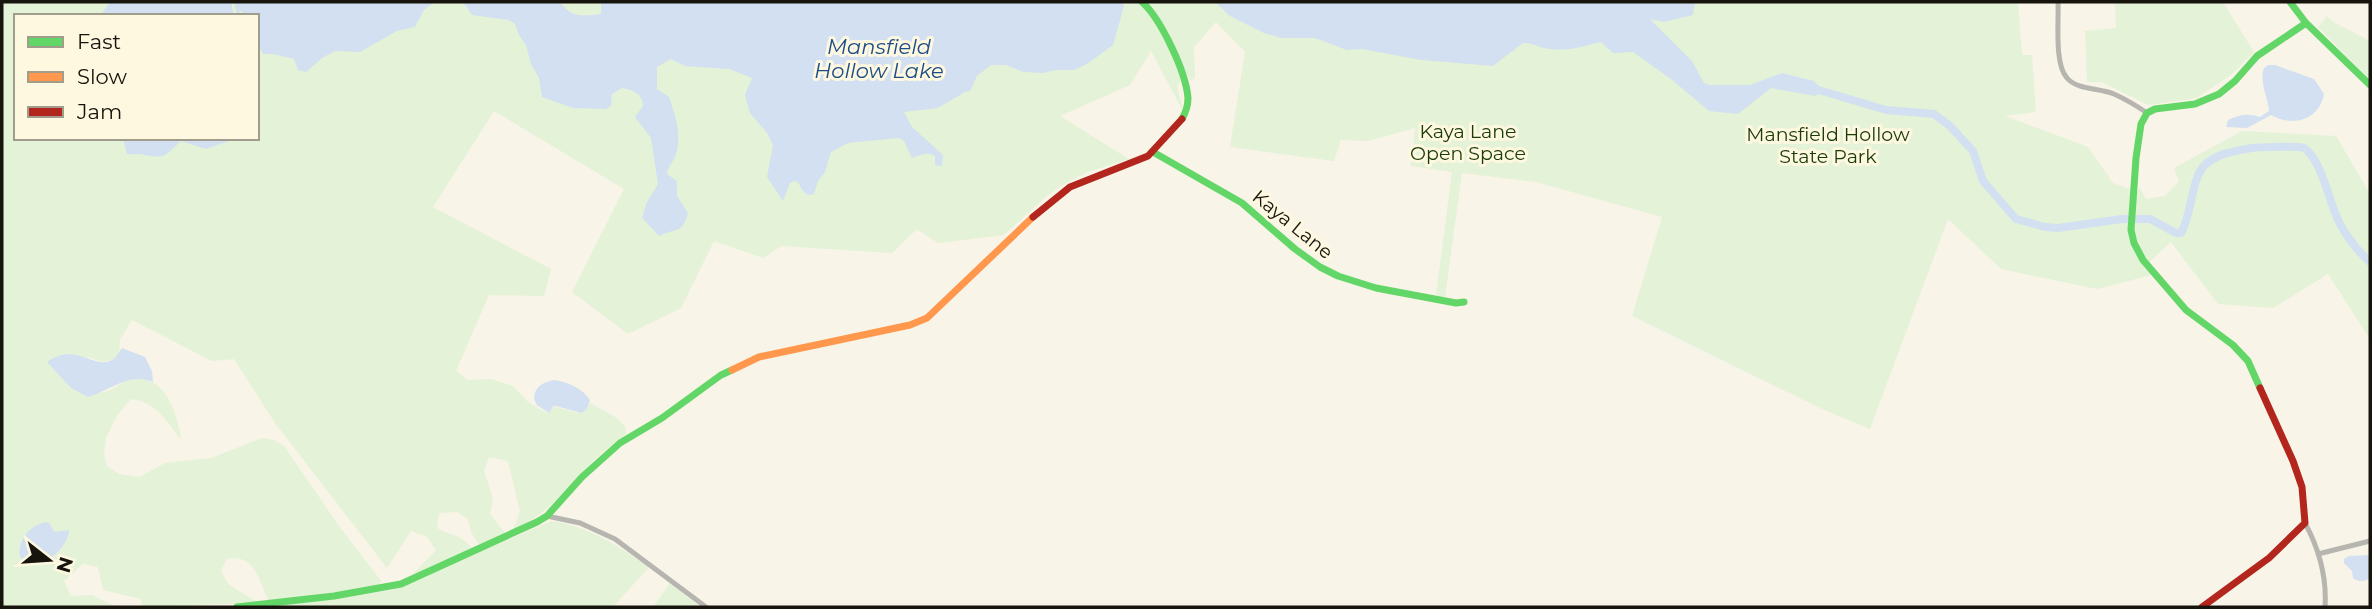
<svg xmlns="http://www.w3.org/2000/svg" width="2372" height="609" font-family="Montserrat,sans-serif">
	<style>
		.green { fill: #e4f2d7; fill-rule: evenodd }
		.water { fill: #d2e0f1 }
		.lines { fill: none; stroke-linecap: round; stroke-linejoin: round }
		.river { stroke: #d2e0f1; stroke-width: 8 }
		.street { stroke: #b7b5af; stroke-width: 5 }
		.fast { stroke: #63d668; stroke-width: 7 }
		.slow { stroke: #ff974d; stroke-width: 7 }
		.jam { stroke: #b3261e; stroke-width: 7 }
		.labels { text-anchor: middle; stroke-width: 6; stroke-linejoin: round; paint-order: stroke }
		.park-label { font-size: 19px; fill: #193b07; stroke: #fef8e1 }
		.street-label { font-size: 19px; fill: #16140c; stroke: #fef8e1 }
		.water-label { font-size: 21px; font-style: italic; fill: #1d4d86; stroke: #fef8e1 }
	</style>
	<rect width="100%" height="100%" fill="#f8f4e7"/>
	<path class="green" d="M2,2H2018L2022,55H2032L2036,112L2005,116L2088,147L2113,183L2138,192L2139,187L2146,199L2165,196L2179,181L2174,168L2242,131L2336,136L2370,194V339L2328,274L2273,308L2218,304L2171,242L2144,267L2152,275L2097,289L2001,269L1948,219L1870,429L1820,408L1632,316L1662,217L1536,182L1462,173L1445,297L1436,295L1452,172L1411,166L1415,128L1368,141L1341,140L1334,161L1230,147L1245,52L1216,22L1194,47L1195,78L1191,81L1186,72L1177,86L1183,111L1151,51L1130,85L1060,116L1129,159L1088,172L1066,183L1048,195L1004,235L938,243L917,229L892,253L781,246L763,258L714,241L681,308L628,334L572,292L624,189L494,111L433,207L551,269L544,296L489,295L456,371L468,380L491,379L513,386L529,403L547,413L553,406L577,413L587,409L590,403L617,418L626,428V434C615,443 602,452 592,462C565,489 549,514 513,530L520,512L508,461L489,457L484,471L493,498L490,514L505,533L479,545L471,532L468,519L457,512L439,513L437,528C453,537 459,533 472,548L411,576L436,550L427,537L411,531L387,568L275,423L234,359L212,361L132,320L120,340L119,354C108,365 101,362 88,357L56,369L71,388C81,389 95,394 104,392C113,391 120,382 128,380C165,371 177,412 181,440C167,421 156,402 131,399L118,414L106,438L104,455L107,466L119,474L139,477L165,463L211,458L262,438L274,440L284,446L339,526L382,582L374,587L269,601C258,580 256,554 227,559L221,570L228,584L259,603L142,607L141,599L103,590L98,567L83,564L64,581L71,596L92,595L117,607H2ZM16,16H257V138H16Z
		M2115,2H2223L2254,52L2232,74L2197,98L2148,105L2102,82H2087L2085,31L2116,28Z
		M2327,16L2333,22L2370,41V80L2318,27Z
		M552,521C590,527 618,546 649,567L613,607H270L391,590Z
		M670,583L700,607H653Z"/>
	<path class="water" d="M110,2H231L234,16H100Z
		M234,2H435L424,10L415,27L397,31L360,52L335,51L322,58L306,72L298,70L294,59L273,54H263L257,42V16H247L241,11L237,15Z
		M463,2H560C571,18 584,16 601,14V2H1122L1124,6L1113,45L1087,64L1074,70H1056L1043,73L1024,72L1006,65H991L977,76L970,91L965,92L938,108L904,112L912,127L943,155L942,166L935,165V156C926,151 919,156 912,158L904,141L899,138L848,143L831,152L825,172L818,181L814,194L808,195L802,190L798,182L794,181L790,183L783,201L767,177L773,145L767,133L750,113L745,95L752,78L729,69L685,66L671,59L657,67V89L669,97C675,115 682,134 676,154C674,162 668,165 667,174L677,181V196L688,213C683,234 675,228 659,236L642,218L646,204L658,184L651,138L635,117L643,106C643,93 632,90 622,88L612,94L611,106L606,109L573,108L542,97L539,78L531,64L526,45L519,35L515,24L509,20L472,15Z
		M1215,2H1695L1693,15L1664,22L1650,19L1692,61L1704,83L1710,85H1750L1782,73L1814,81L1823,91L1815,96L1771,88L1738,114L1709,111L1671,79L1633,52L1613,53L1601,42C1584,46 1567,52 1550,49C1540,48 1533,43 1523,43L1493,66L1421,60L1362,49L1347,50L1315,38H1281L1264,33L1230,16Z
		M2268,65H2275L2314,79L2324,94C2319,121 2292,127 2271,115L2247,128L2226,127L2228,120C2239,115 2248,113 2260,117L2269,111C2268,96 2259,83 2264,68Z
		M117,138H238L206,149L181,141C165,155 167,159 145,155C139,153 134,155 127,154L124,142Z
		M122,348L145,357L152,371L153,382C128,372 112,390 88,397L71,388L47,362C75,341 94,370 112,360C116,358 119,352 122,348Z
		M554,380C568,382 582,388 590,400L587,409L581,413L556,406H553L549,413L537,405L534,399C534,387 543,382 554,380Z
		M46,522L50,524L54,532L69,530C69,544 50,563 35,565C29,565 24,560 20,557C17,540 30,525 46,522Z
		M2370,555V578C2364,582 2358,582 2353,578L2352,571L2344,563V559L2349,556Z"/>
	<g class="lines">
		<path class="river" d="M1812,88L1886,110L1934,114L1950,126L1973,151L1983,181L2016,219L2045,227L2058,228L2122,219H2150L2176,233H2181C2192,214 2191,182 2203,167C2216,153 2235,151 2252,148C2259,147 2301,146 2304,148C2319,157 2328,194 2334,210C2340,228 2355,249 2370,262"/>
		<path class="street" d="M2058,2C2059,21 2054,64 2067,78C2077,90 2100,88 2114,94C2125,99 2137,106 2147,113
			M547,516L580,523L615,539L706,607
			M2305,523C2319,549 2327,577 2325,607
			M2318,554L2370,541"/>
		<path class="fast" d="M1142,2C1161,19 1186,72 1188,98C1188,106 1186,112 1182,119
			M2290,2L2306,23L2370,85
			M1153,152L1242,203L1295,249L1320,267L1338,276L1376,288L1456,303L1464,302
			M2260,388L2248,361L2233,345L2186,310L2143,260L2134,243L2131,230L2136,158L2141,124L2147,113L2155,109L2195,104L2219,94L2235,81L2257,56L2306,23
			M237,607L334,596L401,584L537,522L547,516L582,477L620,443L662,418L721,375L732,370"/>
		<path class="slow" d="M732,370L759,357L910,325L927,318L1033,217"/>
		<path class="jam" d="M1033,217L1070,187L1148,156L1182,119
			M2202,607L2269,558L2305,523L2302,487L2293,461L2260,388"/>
	</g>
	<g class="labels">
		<g class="park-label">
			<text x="1468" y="138">Kaya Lane<tspan x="1468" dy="22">Open Space</tspan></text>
			<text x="1828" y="141">Mansfield Hollow<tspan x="1828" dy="22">State Park</tspan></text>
		</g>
		<g class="street-label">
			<text transform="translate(1293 224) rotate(39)" y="7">Kaya Lane</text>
		</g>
		<g class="water-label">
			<text x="879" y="54">Mansfield<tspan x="879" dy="24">Hollow Lake</tspan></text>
		</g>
	</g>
	<rect width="2372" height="609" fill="none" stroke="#16140c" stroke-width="7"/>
	<rect x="14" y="14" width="245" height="126" fill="#fef8e1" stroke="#a19d8c" stroke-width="2"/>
	<rect x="28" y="37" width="35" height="10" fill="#63d668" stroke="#a19d8c" stroke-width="2"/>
	<text x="77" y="49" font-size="21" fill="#16140c">Fast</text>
	<rect x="28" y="72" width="35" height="10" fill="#ff974d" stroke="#a19d8c" stroke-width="2"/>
	<text x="77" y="84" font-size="21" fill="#16140c">Slow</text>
	<rect x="28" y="107" width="35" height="10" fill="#b3261e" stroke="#a19d8c" stroke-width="2"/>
	<text x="77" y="119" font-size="21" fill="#16140c">Jam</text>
	<g transform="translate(49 560) rotate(107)" stroke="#fef8e1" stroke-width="5" paint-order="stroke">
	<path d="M0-5L12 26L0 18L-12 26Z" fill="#16140c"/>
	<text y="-10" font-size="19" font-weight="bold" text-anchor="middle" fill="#16140c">N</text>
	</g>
</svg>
